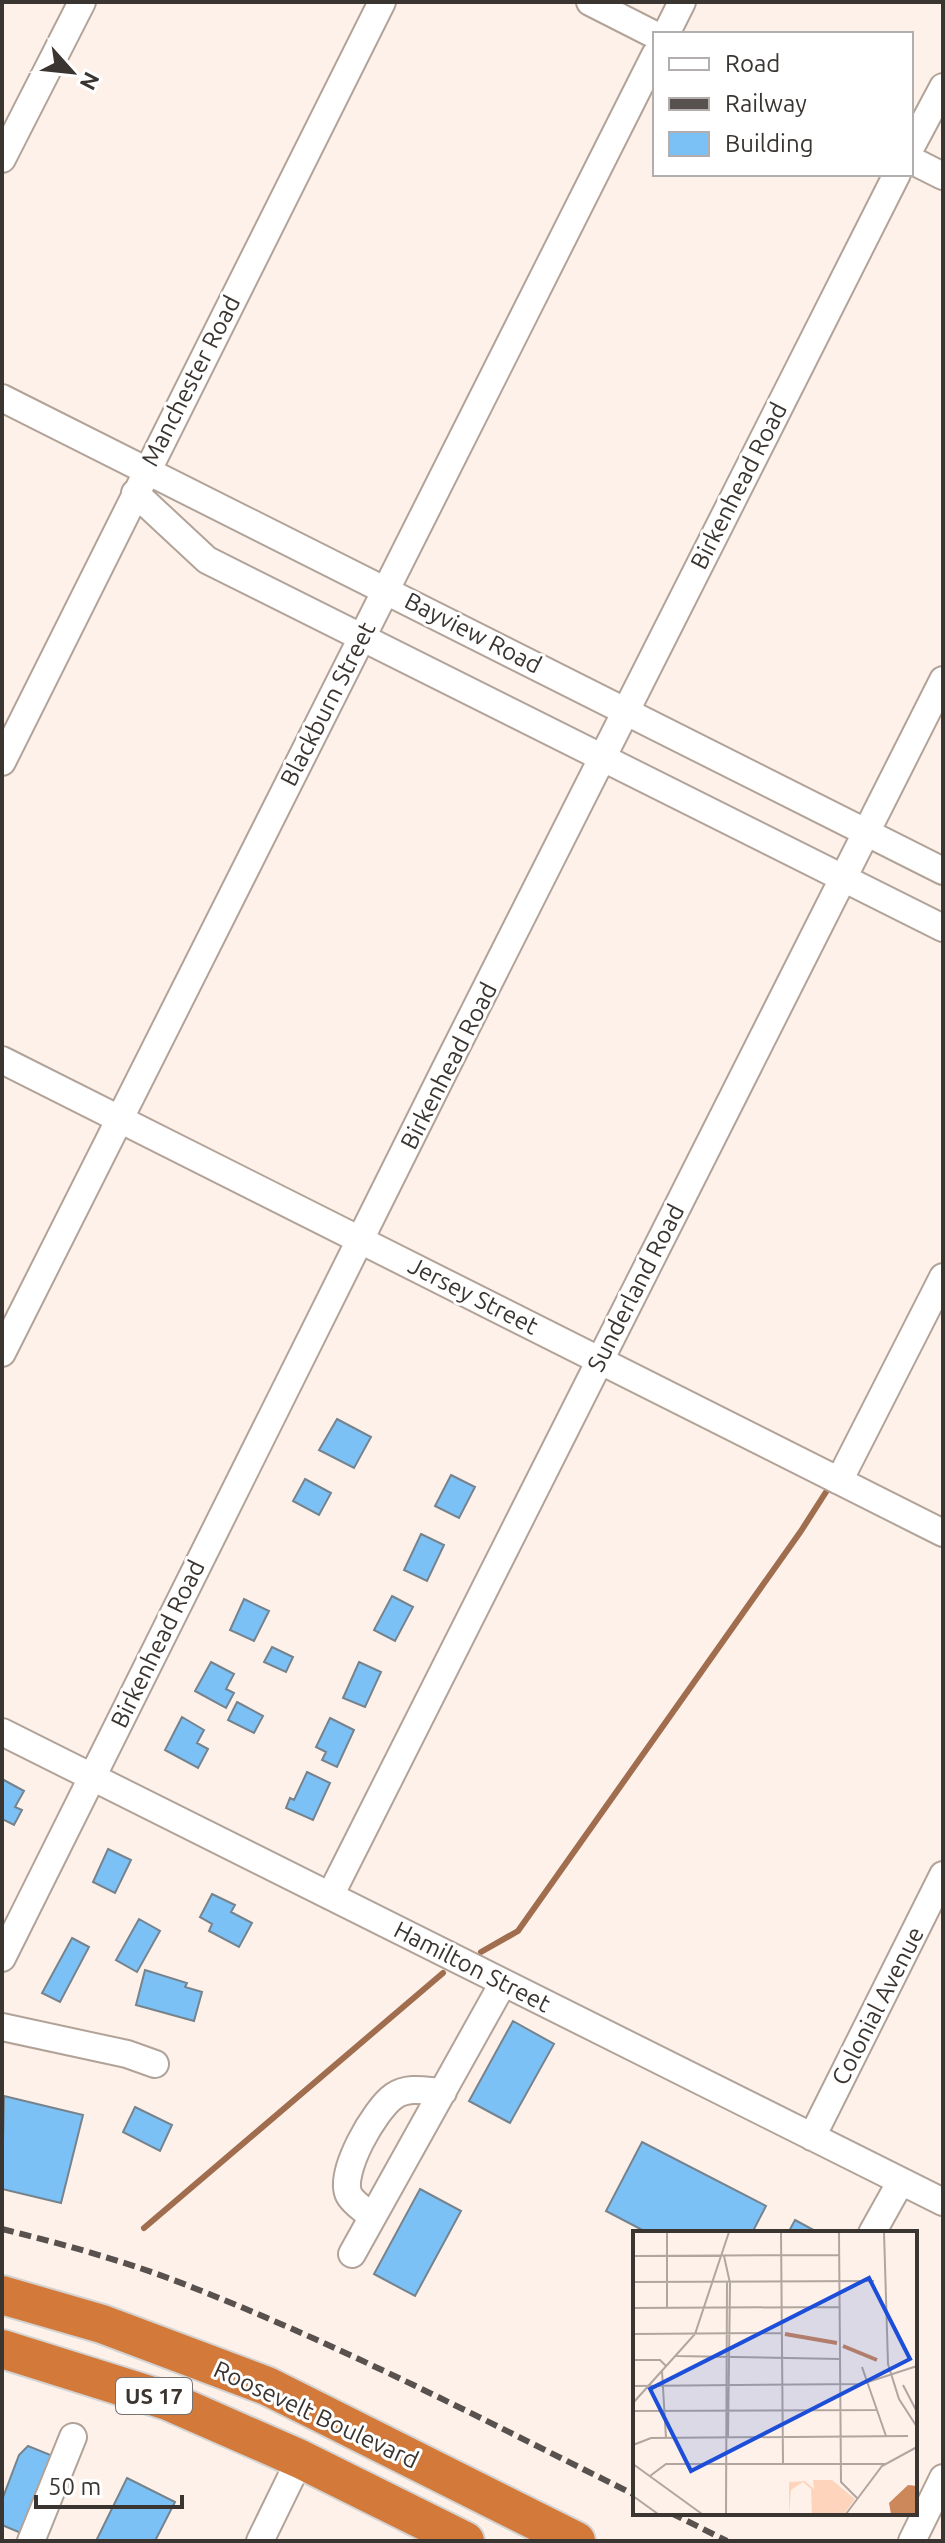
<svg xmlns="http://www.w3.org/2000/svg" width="945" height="2543" font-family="Ubuntu,sans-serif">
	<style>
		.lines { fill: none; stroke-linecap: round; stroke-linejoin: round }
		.stream { stroke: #a06e4e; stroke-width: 6 }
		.building { fill: #7bc1f6; stroke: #76838d; stroke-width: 2 }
		.minor-casing { stroke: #b2a399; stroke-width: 30 }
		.highway-casing { stroke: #d4d3d2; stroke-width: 42 }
		.minor { stroke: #fff; stroke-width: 26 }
		.highway { stroke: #d37a3a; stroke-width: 38 }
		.rail { stroke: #59514d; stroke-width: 6; stroke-dasharray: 12 6; stroke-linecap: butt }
		.labels { text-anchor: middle; stroke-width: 6; stroke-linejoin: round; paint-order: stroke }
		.shield { fill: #fff; stroke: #76726f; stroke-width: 2 }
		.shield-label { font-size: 22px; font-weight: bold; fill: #3b3531 }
		.street-label { font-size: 24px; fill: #3b3531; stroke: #fff }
		.inset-river { fill: none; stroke: #cc875b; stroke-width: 4 }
		.inset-road { fill: none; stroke: #b0a69f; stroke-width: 2 }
		.view { fill: #1d4ed8; fill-opacity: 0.15; stroke: #1d4ed8; stroke-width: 4 }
		.inset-edge { fill: none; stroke: #3b3531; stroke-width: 4 }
	</style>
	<rect width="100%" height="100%" fill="#fef1e9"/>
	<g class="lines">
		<path class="stream" d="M481,1952L518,1931L801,1531L826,1492
			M144,2228L443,1973"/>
	</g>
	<path class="building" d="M337,1419L371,1437L354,1468L319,1450Z
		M451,1475L475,1487L459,1518L435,1506Z
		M305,1479L331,1493L319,1515L293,1501Z
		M421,1534L444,1545L427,1581L404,1570Z
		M392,1596L413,1607L395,1641L374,1630Z
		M244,1599L269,1611L254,1641L230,1630Z
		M272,1647L293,1657L286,1672L264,1662Z
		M211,1662L234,1674L226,1689L234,1693L226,1708L195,1691Z
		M359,1662L381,1672L365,1707L343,1698Z
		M237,1702L263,1716L254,1733L228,1720Z
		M182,1717L204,1730L197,1743L208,1749L198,1768L165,1750Z
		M330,1718L354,1730L337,1767L322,1760L326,1752L316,1747Z
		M307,1772L330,1783L313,1820L286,1808L290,1798L294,1800Z
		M2,1779L24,1791L15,1807L22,1810L14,1825L2,1819Z
		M108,1849L131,1860L115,1893L93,1882Z
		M212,1894L235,1905L231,1912L252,1923L239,1947L209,1931L212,1924L200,1917Z
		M139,1919L160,1931L137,1972L116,1960Z
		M72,1938L89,1947L60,2002L42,1993Z
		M145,1970L187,1983L185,1987L202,1992L194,2021L136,2005Z
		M513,2021L554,2044L510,2123L469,2101Z
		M4,2096L83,2115L61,2203L2,2189Z
		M135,2107L172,2125L160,2151L123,2132Z
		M642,2142L766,2206L752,2233H648L606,2211Z
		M420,2189L461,2211L415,2296L374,2274Z
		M795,2220L819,2233H788Z
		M28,2446L53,2456L28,2536L2,2525V2500L19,2455Z
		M127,2478L175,2502L155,2541H96Z"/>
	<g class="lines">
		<defs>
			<path id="minor" d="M590,2L655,35
				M666,34L682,2
				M911,147L943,87
				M2,159L82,2
				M911,160L943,176
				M2,398L943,871
				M135,493L207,560L943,928
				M2,762L382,2
				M2,1060L943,1533
				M2,1353L655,55
				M839,1481L943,1277
				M2,1732L943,2202
				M330,1896L943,680
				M2,1958C298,1362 595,767 897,174
				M2,2027L127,2054L155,2064
				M812,2137L943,1875
				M372,2217C366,2211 353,2203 349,2195C338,2173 375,2109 394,2096C408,2086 427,2091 443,2092
				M872,2233L901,2181
				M352,2254L503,1983
				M31,2541L73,2437
				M260,2541L300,2459
				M912,2541L943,2478"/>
			<path id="highway" d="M2,2295L102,2324L267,2386L576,2541
				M2,2349L168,2401L300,2459L465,2541"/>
		</defs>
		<use href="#minor" class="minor-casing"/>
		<use href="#highway" class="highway-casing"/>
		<use href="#minor" class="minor"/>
		<use href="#highway" class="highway"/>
		<path class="rail" d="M2,2229C67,2245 132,2263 194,2288C345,2347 490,2423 635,2495
			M671,2513L727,2541"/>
	</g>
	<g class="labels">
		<rect class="shield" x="116" y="2378" width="76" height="36" rx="6"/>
		<g class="shield-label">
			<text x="154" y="2404">US 17</text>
		</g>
		<g class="street-label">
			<text transform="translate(191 381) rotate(-63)" y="8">Manchester Road</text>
			<text transform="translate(739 486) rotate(-63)" y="8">Birkenhead Road</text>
			<text transform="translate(473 633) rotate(27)" y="8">Bayview Road</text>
			<text transform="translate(328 704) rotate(-63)" y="8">Blackburn Street</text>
			<text transform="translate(449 1066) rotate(-63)" y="8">Birkenhead Road</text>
			<text transform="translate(636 1288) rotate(-63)" y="8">Sunderland Road</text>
			<text transform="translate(473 1296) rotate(27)" y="8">Jersey Street</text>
			<text transform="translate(158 1644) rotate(-64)" y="8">Birkenhead Road</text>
			<text transform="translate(472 1967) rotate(27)" y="8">Hamilton Street</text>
			<text transform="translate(878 2006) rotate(-63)" y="8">Colonial Avenue</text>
			<text transform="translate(316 2415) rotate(25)" y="8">Roosevelt Boulevard</text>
		</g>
	</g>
	<g transform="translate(633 2231)">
		<rect width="284" height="284" fill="#fef1e9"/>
		<path d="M180,249H199L222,268L211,283H179L178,258L170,251L158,259L156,283V251L172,250L181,258Z" fill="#fed5bc"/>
		<path d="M275,254L284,255V283H258L256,272Z" fill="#cc875b"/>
		<path class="inset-river" d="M152,103L204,112M210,115L244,129"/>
		<path class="inset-road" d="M34,1V77M148,1L150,232M206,1L208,251L225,268M251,1L255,133L266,168L284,196M0,25L206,24M91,25L97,52L95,206M0,51L241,50M0,77L207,76M0,103L149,102M43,125L207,128M0,129H27L33,135M229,136L253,205M29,140L33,207M270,154L284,181M0,155L229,153L284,135M0,172L62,103L96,1M0,180L243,179M0,214L18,207L275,205M0,233L69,283M17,245L33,233H253M0,265L25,283M93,283L94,50M213,283L249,235L284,216"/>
		<path class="view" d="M236,47L277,128L58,240L17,158Z"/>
		<rect width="284" height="284" class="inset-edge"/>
	</g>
	<rect width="945" height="2543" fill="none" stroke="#3b3531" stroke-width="8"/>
	<rect x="653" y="32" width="260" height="144" fill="#ffffff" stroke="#b1aead" stroke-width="2"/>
	<rect x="669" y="58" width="40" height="12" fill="#ffffff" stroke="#b1aead" stroke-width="2"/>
	<text x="725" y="72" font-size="24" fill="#3b3531">Road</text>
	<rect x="669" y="98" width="40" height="12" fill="#59514d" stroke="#b1aead" stroke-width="2"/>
	<text x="725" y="112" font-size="24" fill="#3b3531">Railway</text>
	<rect x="669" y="132" width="40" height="24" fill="#7bc1f6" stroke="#b1aead" stroke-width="2"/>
	<text x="725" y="152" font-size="24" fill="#3b3531">Building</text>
	<g transform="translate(72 72) rotate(117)" stroke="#ffffff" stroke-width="6" paint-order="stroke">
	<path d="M0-6L14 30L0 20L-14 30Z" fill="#3b3531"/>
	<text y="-12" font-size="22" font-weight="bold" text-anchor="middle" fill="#3b3531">N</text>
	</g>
	<path d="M36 2495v12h146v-12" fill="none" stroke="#3b3531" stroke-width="4"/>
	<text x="48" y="2495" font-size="24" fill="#3b3531" stroke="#ffffff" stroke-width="6" paint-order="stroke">50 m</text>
</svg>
